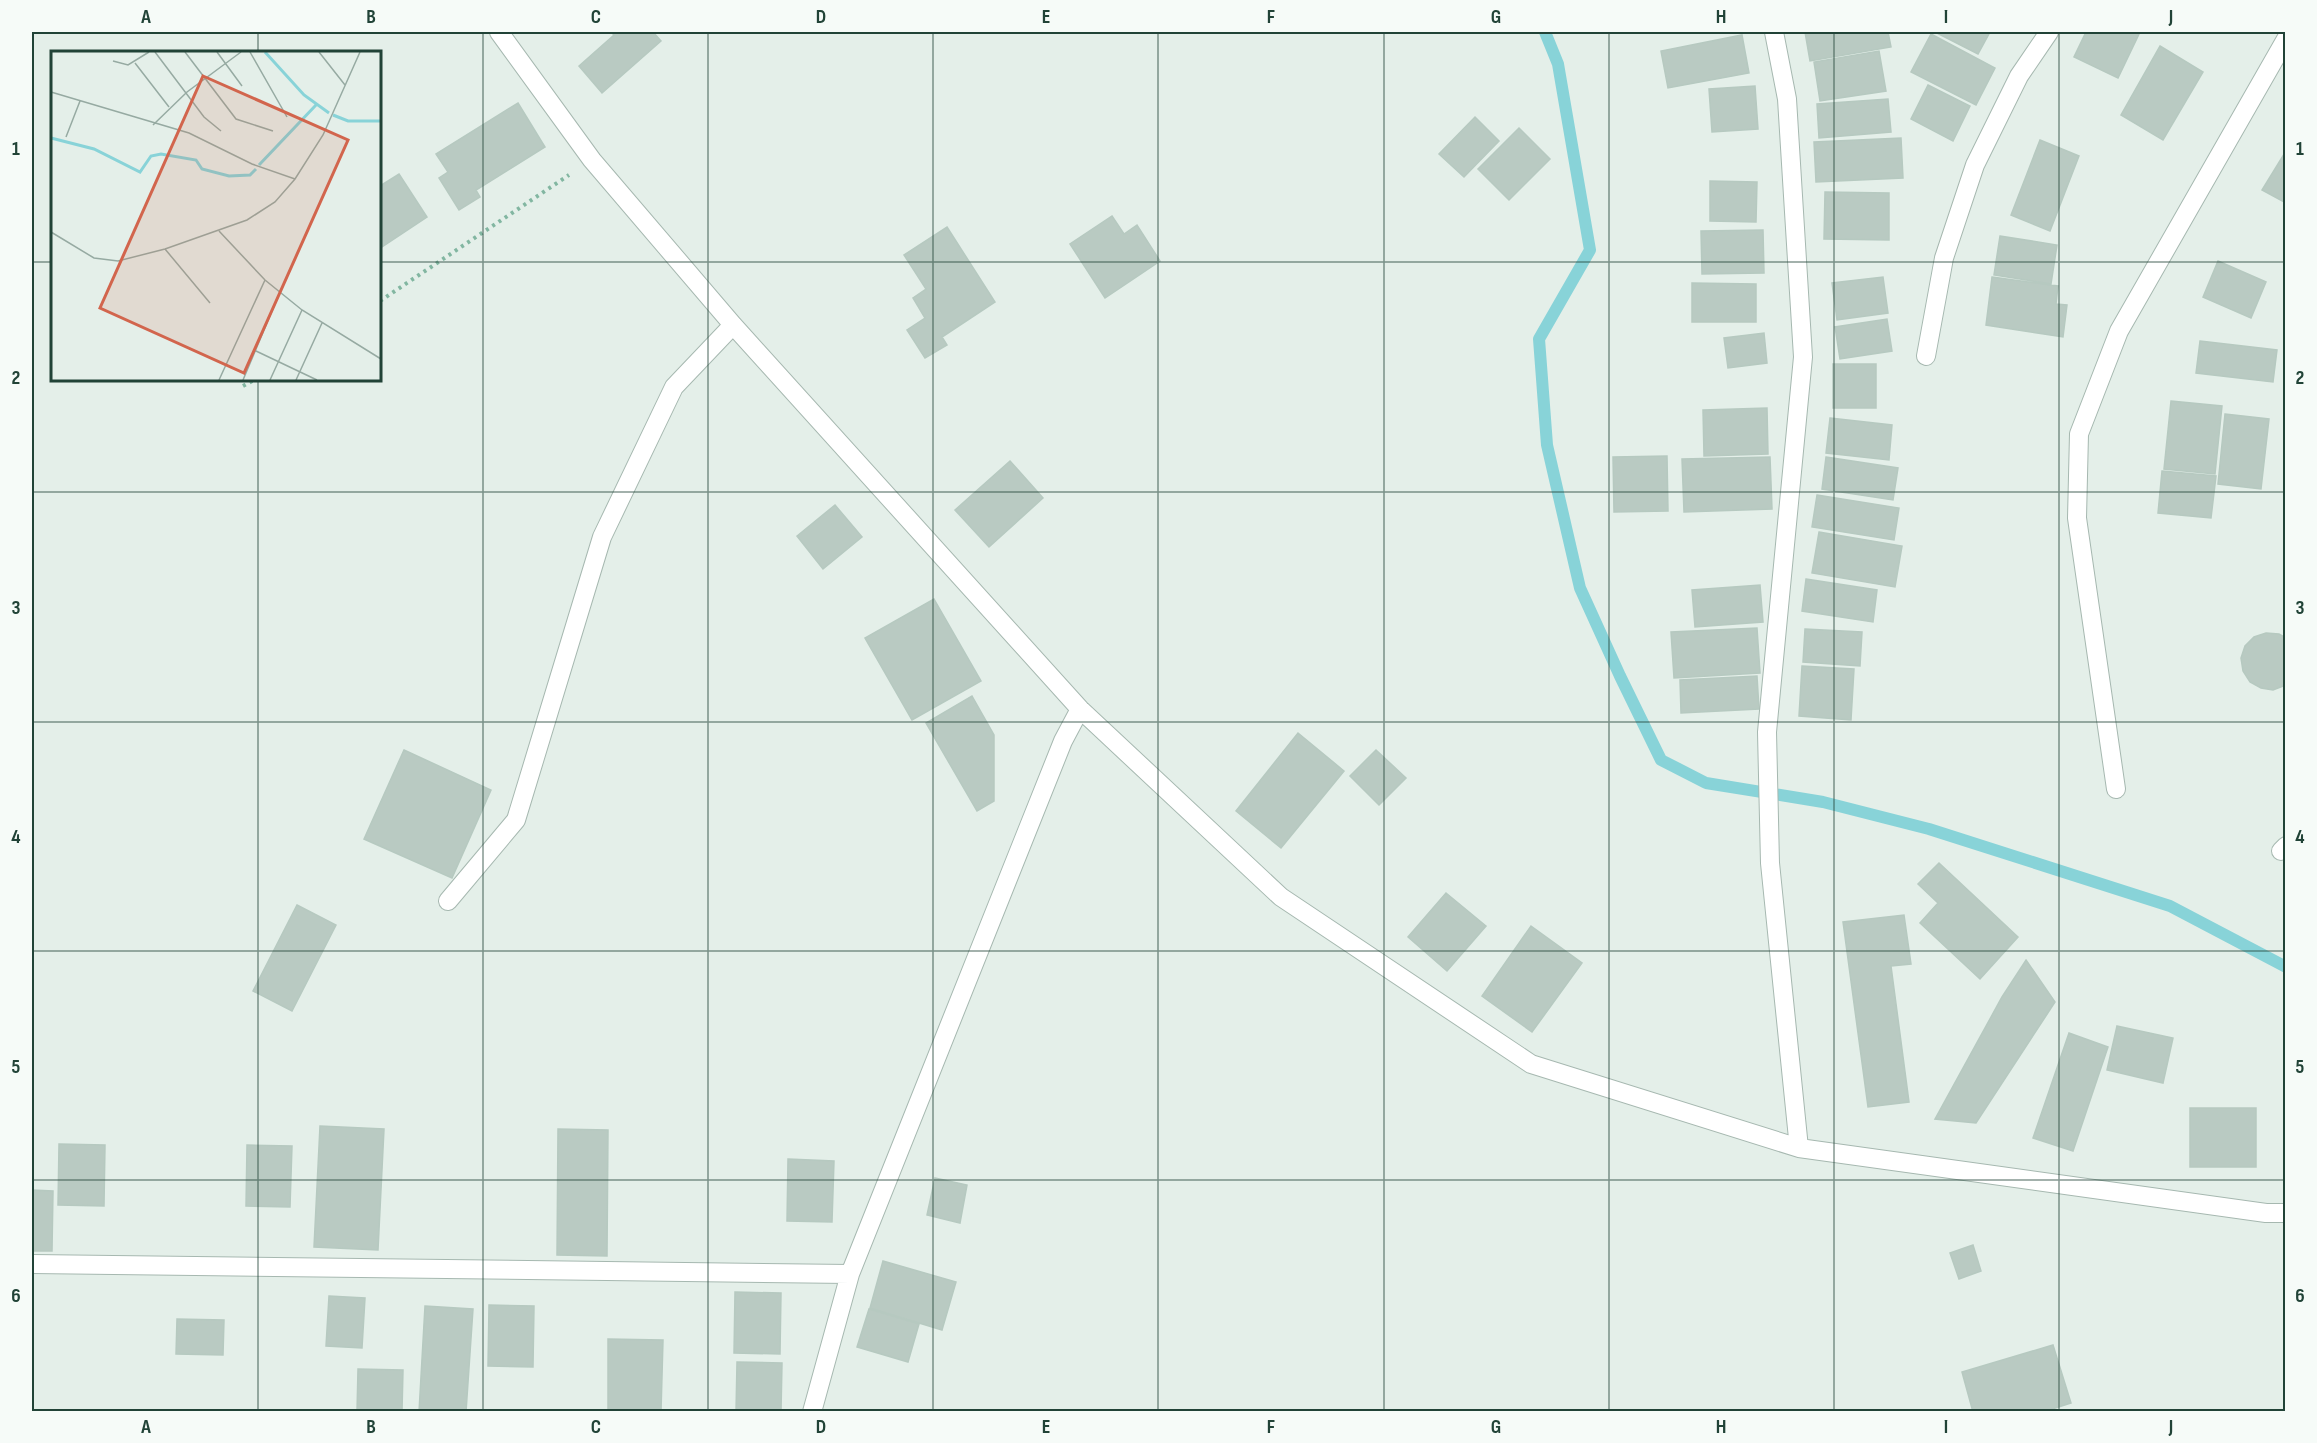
<svg xmlns="http://www.w3.org/2000/svg" width="2317" height="1443" font-family="'Sofia Sans Condensed',sans-serif">
	<style>
		.lines { fill: none; stroke-linecap: round; stroke-linejoin: round }
		.stream { stroke: #88d3d8; stroke-width: 12 }
		.building { fill: #b9cac2; stroke: #b6c9c0; stroke-width: 1.5 }
		.street-casing { stroke: #a6b8b0; stroke-width: 20 }
		.path { stroke: #82b6a1; stroke-width: 4; stroke-dasharray: 3 4.5; stroke-linecap: butt }
		.street { stroke: #fff; stroke-width: 18 }
		.grid { fill: none; stroke: #214337; stroke-width: 1.5; stroke-opacity: 0.55 }
		.inset-river { fill: none; stroke: #88d3d8; stroke-width: 3 }
		.inset-road { fill: none; stroke: #96aaa2; stroke-width: 1.5 }
		.view { fill: #d2654d; fill-opacity: 0.15; stroke: #d2654d; stroke-width: 3 }
		.inset-edge { fill: none; stroke: #214337; stroke-width: 3 }
		.neatline { fill: none; stroke: #214337; stroke-width: 2 }
		.grid-label { font-size: 20px; text-anchor: middle; font-weight: bold; fill: #214337 }
	</style>
	<rect width="100%" height="100%" fill="#e4efe9"/>
	<g class="lines">
		<path class="stream" d="M1545,32L1558,64L1590,250L1539,339L1547,445L1580,588L1620,676L1661,760L1706,783L1823,802L1929,829L2170,906L2286,967"/>
	</g>
	<path class="building" d="M611,32H653L661,41L602,93L579,66L614,35Z
		M1805,32H1888L1891,47L1810,61Z
		M1935,32H1990L1978,54Z
		M2086,32H2140L2118,78L2074,57Z
		M1931,34L1995,68L1976,105L1911,72Z
		M1742,35L1749,73L1668,88L1661,51Z
		M2160,46L2203,72L2163,140L2121,115Z
		M1879,51L1886,91L1820,101L1814,62Z
		M1928,85L1970,106L1953,141L1911,119Z
		M1755,86L1758,129L1712,132L1709,89Z
		M1888,99L1891,132L1819,138L1817,104Z
		M518,103L545,147L476,190L480,197L459,210L439,178L448,172L436,154Z
		M1475,117L1499,141L1464,177L1439,154Z
		M1519,128L1550,159L1509,200L1478,169Z
		M1901,138L1903,178L1816,182L1814,142Z
		M2040,140L2079,156L2050,231L2011,215Z
		M2286,151V203L2262,190Z
		M399,174L427,217L382,247L380,243V186Z
		M1710,181L1757,182L1756,222L1710,221Z
		M1825,192L1889,193V240L1824,239Z
		M1112,216L1124,234L1137,225L1160,261L1105,298L1070,244Z
		M947,227L995,302L942,337L947,345L925,358L907,330L925,318L913,298L926,289L904,255Z
		M1763,230L1764,273L1702,274L1701,231Z
		M2000,236L2057,245L2051,284L1994,275Z
		M2218,261L2266,282L2251,318L2203,297Z
		M1883,277L1888,313L1837,320L1832,283Z
		M1992,277L2058,286L2056,304L2067,305L2063,337L1986,325Z
		M1692,283L1756,284V322H1692Z
		M1887,319L1892,351L1840,359L1835,327Z
		M1764,333L1767,363L1728,368L1724,338Z
		M2200,341L2277,350L2273,382L2196,373Z
		M1833,364H1876V408H1833Z
		M2171,401L2222,406L2215,474L2164,469Z
		M1767,408L1768,454L1704,456L1703,410Z
		M2225,414L2269,419L2261,489L2218,484Z
		M1830,418L1892,425L1889,460L1826,453Z
		M1667,456L1668,511L1614,512L1613,457Z
		M1770,457L1772,509L1684,512L1682,459Z
		M1826,457L1898,468L1893,500L1822,489Z
		M1010,461L1043,498L989,547L955,510Z
		M2162,471L2216,476L2211,518L2158,513Z
		M1817,495L1899,508L1894,540L1812,527Z
		M835,505L862,537L823,569L797,536Z
		M1819,532L1902,546L1895,587L1812,573Z
		M1806,579L1877,590L1873,622L1802,611Z
		M1760,585L1763,622L1695,627L1692,590Z
		M934,599L981,681L912,720L865,638Z
		M1757,628L1760,673L1674,678L1671,632Z
		M1805,629L1862,632L1860,666L1803,662Z
		M2266,633L2279,634L2286,638V685L2273,690L2261,688L2250,682L2243,671L2241,658L2245,646L2254,637Z
		M1802,666L1854,669L1851,720L1799,716Z
		M1757,676L1759,709L1681,713L1680,680Z
		M972,696L994,735V801L977,811L926,723Z
		M1298,733L1344,771L1281,848L1236,811Z
		M404,750L491,790L452,878L364,839Z
		M1376,750L1406,778L1379,805L1350,776Z
		M1939,863L2018,937L1980,979L1920,923L1938,903L1918,884Z
		M1446,893L1486,926L1447,971L1408,937Z
		M297,905L336,925L292,1011L253,991Z
		M1904,915L1911,964L1891,966L1909,1102L1868,1107L1843,922Z
		M1531,926L1582,963L1532,1032L1482,996Z
		M2026,960L2055,1002L1976,1123L1935,1119L2002,997Z
		M2117,1026L2173,1038L2163,1083L2107,1070Z
		M2069,1033L2108,1047L2073,1151L2033,1138Z
		M2190,1108H2256V1167H2190Z
		M320,1126L384,1129L378,1250L314,1247Z
		M558,1129L608,1130L607,1256L557,1255Z
		M59,1144L105,1145L104,1206L58,1205Z
		M247,1145L292,1146L290,1207L246,1206Z
		M788,1159L834,1161L832,1222L787,1221Z
		M935,1178L967,1185L960,1223L927,1215Z
		M32,1190L53,1191L52,1251H32Z
		M1973,1245L1981,1271L1959,1279L1950,1253Z
		M883,1261L956,1282L942,1330L870,1308Z
		M735,1292L781,1293L780,1354L734,1353Z
		M329,1296L365,1298L362,1348L326,1346Z
		M489,1305L534,1306L533,1367L488,1366Z
		M425,1306L473,1309L466,1412H419Z
		M869,1309L919,1324L908,1362L857,1347Z
		M177,1319L224,1320L223,1355L176,1354Z
		M608,1339L663,1340L661,1412H608Z
		M2053,1345L2071,1403L2043,1412H1973L1962,1372Z
		M737,1362L782,1363L781,1412H736Z
		M358,1369L403,1370L402,1412H357Z"/>
	<g class="lines">
		<defs>
			<path id="street" d="M499,32L592,160L733,325L1080,709L1281,897L1531,1064L1799,1148L2266,1213H2286
				M1774,32L1787,99L1803,357L1767,732L1770,863L1799,1148
				M1926,356L1944,258L1975,165L2019,76L2049,32
				M2116,789L2077,518L2079,434L2119,331L2286,39
				M2281,851L2286,846
				M448,901L516,820L602,537L674,387L733,325
				M32,1264L850,1274
				M812,1412L850,1274L1063,741L1080,709"/>
		</defs>
		<use href="#street" class="street-casing"/>
		<path class="path" d="M380,301L569,175
			M243,386L254,380"/>
		<use href="#street" class="street"/>
	</g>
	<path class="grid" d="M258,32V52M483,32V1412M708,32V1412M933,32V1412M1158,32V1412M1384,32V1412M1609,32V1412M1834,32V1412M2059,32V1412M32,262H52M380,262H2286M258,380V1412M32,492H2286M32,722H2286M32,951H2286M32,1180H2286"/>
	<g transform="translate(51 51)">
		<rect width="330" height="330" fill="#e4efe9"/>
		<path class="inset-river" d="M214,1L253,44L278,62M282,64L297,70H330M0,87L43,98L89,121L100,105L110,103L145,109L151,118L178,125L199,124L205,118M208,114L265,54"/>
		<path class="inset-road" d="M104,1L153,66L170,80M134,1L185,68L222,80M166,1L191,35M199,1L236,66M268,1L294,34M62,10L77,14L98,1M84,12L118,56M0,41L138,82L201,113L244,128M102,74L136,41L190,1M15,86L29,50M168,180L214,229L251,259L330,308M0,181L43,207L67,210L114,198L196,169L224,151L244,128L272,84L309,1M114,198L159,252M205,300L266,329M168,329L214,229M192,329L229,241M219,329L251,259M245,329L271,272"/>
		<path class="view" d="M152,25L297,89L193,322L49,257Z"/>
		<rect width="330" height="330" class="inset-edge"/>
	</g>
	<rect width="2317" height="1443" fill="none" stroke="#f6fbf8" stroke-width="66"/>
	<rect x="33" y="33" width="2251" height="1377" class="neatline"/>
	<g class="grid-label">
		<text x="146" y="23">A</text>
		<text x="371" y="23">B</text>
		<text x="596" y="23">C</text>
		<text x="821" y="23">D</text>
		<text x="1046" y="23">E</text>
		<text x="1271" y="23">F</text>
		<text x="1496" y="23">G</text>
		<text x="1721" y="23">H</text>
		<text x="1946" y="23">I</text>
		<text x="2171" y="23">J</text>
		<text x="16" y="155">1</text>
		<text x="2300" y="155">1</text>
		<text x="16" y="384">2</text>
		<text x="2300" y="384">2</text>
		<text x="16" y="614">3</text>
		<text x="2300" y="614">3</text>
		<text x="16" y="843">4</text>
		<text x="2300" y="843">4</text>
		<text x="16" y="1073">5</text>
		<text x="2300" y="1073">5</text>
		<text x="16" y="1302">6</text>
		<text x="2300" y="1302">6</text>
		<text x="146" y="1433">A</text>
		<text x="371" y="1433">B</text>
		<text x="596" y="1433">C</text>
		<text x="821" y="1433">D</text>
		<text x="1046" y="1433">E</text>
		<text x="1271" y="1433">F</text>
		<text x="1496" y="1433">G</text>
		<text x="1721" y="1433">H</text>
		<text x="1946" y="1433">I</text>
		<text x="2171" y="1433">J</text>
	</g>
</svg>
